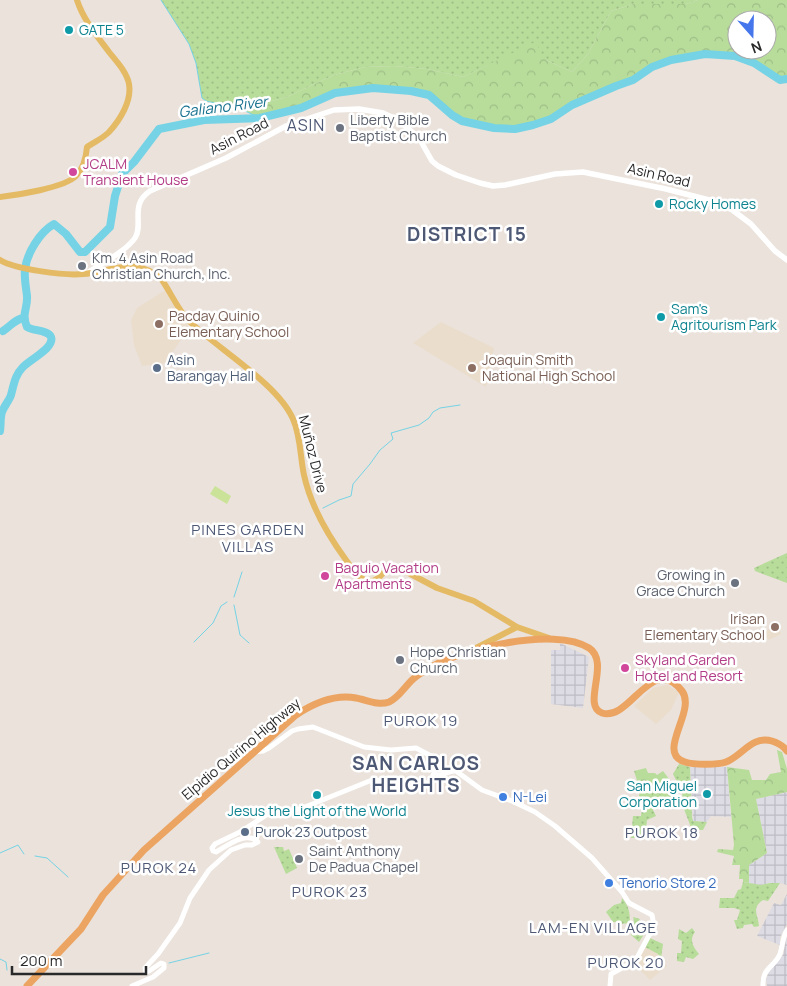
<svg xmlns="http://www.w3.org/2000/svg" width="787" height="986" font-family="Manrope,sans-serif">
	<style>
		.industrial { fill: url(#industrial-grid) }
		.education { fill: #eaddcc }
		.grass { fill: url(#grass-dots) }
		.forest { fill: url(#forest-crowns); fill-rule: evenodd }
		.pitch { fill: #cbe398 }
		.lines { fill: none; stroke-linecap: round; stroke-linejoin: round }
		.stream { stroke: #75d3e5; stroke-width: 1 }
		.river { stroke: #75d3e5; stroke-width: 8 }
		.tertiary { stroke: #fff; stroke-width: 5 }
		.secondary { stroke: #fff; stroke-width: 5.5 }
		.primary { stroke: #e5ba65; stroke-width: 6 }
		.trunk { stroke: #eca462; stroke-width: 7 }
		.culture-dot { fill: #0f9aa8; stroke: #fff; stroke-width: 2 }
		.worship-dot { fill: #6b7280; stroke: #fff; stroke-width: 2 }
		.hotel-dot { fill: #d1479c; stroke: #fff; stroke-width: 2 }
		.education-dot { fill: #8d6e63; stroke: #fff; stroke-width: 2 }
		.service-dot { fill: #5c6f8a; stroke: #fff; stroke-width: 2 }
		.shop-dot { fill: #3f7fe0; stroke: #fff; stroke-width: 2 }
		.labels { text-anchor: middle; stroke-width: 5; stroke-linejoin: round; paint-order: stroke }
		.culture-label { font-size: 14px; fill: #0d838f; stroke: #fff; text-anchor: start }
		.worship-label { font-size: 14px; fill: #5b616d; stroke: #fff; text-anchor: start }
		.street-label { font-size: 14px; fill: #292929; stroke: #fff }
		.hotel-label { font-size: 14px; fill: #b23c85; stroke: #fff; text-anchor: start }
		.education-label { font-size: 14px; fill: #785e54; stroke: #fff; text-anchor: start }
		.service-label { font-size: 14px; fill: #4e5e75; stroke: #fff; text-anchor: start }
		.shop-label { font-size: 14px; fill: #366cbe; stroke: #fff; text-anchor: start }
		.water-label { font-size: 15px; font-style: italic; fill: #17718e; stroke: #fff }
		.neighbourhood-label { font-size: 15px; letter-spacing: 1px; fill: #4d5875; stroke: #fff }
		.quarter-label { font-size: 16px; letter-spacing: 1px; fill: #4d5875; stroke: #fff }
		.district-label { font-size: 19px; font-weight: bold; letter-spacing: 1px; fill: #4d5875; stroke: #fff }
	</style>
	<defs>
		<pattern id="industrial-grid" width="8" height="8" patternUnits="userSpaceOnUse" patternTransform="scale(1.25)"><rect width="8" height="8" fill="#dddbe3"/><path d="M0 4h8M4 0v8" fill="none" stroke="#bebcc3"/></pattern>
		<pattern id="grass-dots" width="8" height="8" patternUnits="userSpaceOnUse" patternTransform="scale(1.25)"><rect width="8" height="8" fill="#b8dd9b"/><path d="M2 2h.1M6 6h.1" fill="none" stroke="#9ebe86" stroke-width="1.8" stroke-linecap="round"/></pattern>
		<pattern id="forest-crowns" width="20" height="18" patternUnits="userSpaceOnUse" patternTransform="scale(1.25)"><rect width="20" height="18" fill="#b8dd9b"/><path d="M2 6a3 3 0 1 1 6 0M12 15a3 3 0 1 1 6 0" fill="none" stroke="#9ebe86"/></pattern>
	</defs>
	<rect width="100%" height="100%" fill="#eae2db"/>
	<path class="industrial" d="M560,643L589,657L583,708L551,704V650H560Z
		M690,767H727L731,817L711,816L707,822L693,821Z
		M787,792V885L780,883H770L761,885L749,883V865L767,853L756,799Z
		M787,894V924L780,937V945L757,936L774,903L781,905Z
		M787,935V986H767L766,979L769,972L783,955Z"/>
	<path class="education" d="M167,289L189,328L165,363L142,366L134,345L131,320L137,308Z
		M441,322L494,348L486,387L413,343Z
		M777,623L781,634L769,640L762,634Z
		M667,685L679,692L671,710L656,724L634,706L653,688Z
		M645,947L658,954L667,966L650,980L634,964Z"/>
	<path class="grass" d="M161,0H698L686,4H634L611,11L588,54L572,72L546,60L497,61L463,77L427,69L394,66L365,67L334,75L287,97L241,109L206,101L202,98L196,63L189,44Z
		M787,553V583L755,571L754,568Z
		M679,764L690,767L692,817L693,821L707,822L703,830H692L684,809L682,792L673,774Z
		M642,807L652,808L656,816L647,820L645,838H631L633,816H641Z
		M274,847H283L284,851L289,849L297,868L286,874Z
		M743,882L761,885L770,883H780L768,901L763,900C751,908 758,915 759,926L754,927L752,924L744,925L743,928L737,929L734,920H737L740,910L734,908H719L720,898H734L738,890L741,889Z
		M622,898C629,906 630,913 630,923L620,924V922H613L606,912L614,905L621,903Z
		M633,917L640,919L637,924L648,928L639,942L631,935C634,928 635,925 633,917Z
		M692,928L695,932C689,940 693,947 699,954L693,959L686,957L684,962L677,961V953H681L682,941L678,939L679,929L686,933Z
		M650,938L663,944L661,959L658,954L645,947Z"/>
	<path class="forest" d="M698,0H787V79L780,80L754,63L735,56L705,54L685,57L652,67L633,80L616,86L572,105L551,119L533,125L515,129L494,128L462,121L452,115L429,95L411,91L373,88L336,93L301,108L260,118L241,109L287,97L334,75L365,67L394,66L427,69L463,77L535,42L546,60L572,72L588,54L611,11L634,4H686ZM737,20H767V50H737Z
		M777,750L782,752L787,769V792L756,799L767,853L749,865V883L743,882V879H739L740,865H732L734,856L717,852L718,849L733,850L734,845L727,767L749,770L752,780H766L770,774L781,772Z
		M646,768L648,773H655L657,775L663,771L673,784L678,799L658,798L657,806L638,802L640,790L634,771Z"/>
	<path class="pitch" d="M215,486L231,496L227,504L210,494Z"/>
	<g class="lines">
		<path class="stream" d="M161,0L189,44L196,63L202,98L206,101L241,109L260,118
			M323,508L339,500L351,496L353,484L370,464L380,450L393,439L391,433L419,425L429,418L433,412L440,408L460,405
			M234,597L242,572
			M234,605L240,635L249,643
			M194,642L213,623L221,606L227,602
			M0,853L18,845L24,854
			M35,856L47,858L68,877
			M0,959L6,962L7,970
			M169,963L209,953"/>
		<path class="river" d="M3,331C11,326 14,320 23,318
			M0,431C1,425 0,418 2,412C4,406 9,401 11,395C14,384 15,375 23,367C29,360 55,348 51,337C48,330 33,331 27,327C21,313 28,309 27,296C26,287 24,278 25,269C27,253 40,232 54,224L66,234L80,252H85L110,227L115,196L122,174L134,162L159,129L204,120L260,118L301,108L335,93L373,88L411,91L429,95L452,115L462,121L494,128L515,129L533,125L551,119L572,105L616,86L633,80L652,67L671,60L705,54L735,56L754,63L780,80L787,79"/>
		<path class="tertiary" d="M433,775C445,777 447,770 456,771L482,790L512,801L535,812L555,826L592,858L622,892L629,903L652,915L654,926L638,956L633,962L611,974L610,986
			M146,972L145,968L158,954L180,923L190,898L209,870L231,850L245,845H252L258,842C246,830 227,846 216,852L213,851L212,848L215,844L240,832L268,814L300,809L372,780L389,781L413,788L431,781L435,771L431,756L416,748L391,750L364,747L313,727L298,729L292,731L269,748L263,751L254,752
			M132,986L153,977L164,968V964L161,963L149,971L146,972
			M763,986C762,967 774,968 780,954C783,945 782,938 787,930"/>
		<path class="secondary" d="M87,273C101,264 125,252 135,238C144,224 129,205 150,191L226,158L286,126L334,110L359,109L383,113L398,120L419,138L432,161L438,166L456,175L480,183L493,186L505,185L555,174L583,172L666,189L717,202L731,209L751,224L775,251L787,260"/>
		<path class="primary" d="M0,197C17,195 64,188 76,176C84,168 86,158 87,147C94,142 102,139 109,132C120,120 132,101 129,84C127,72 116,61 109,52C97,36 83,19 77,0
			M0,260C14,269 65,276 83,274C111,272 137,255 162,280C171,293 178,310 189,321C218,349 278,384 293,419C301,437 300,457 304,475C311,507 327,534 346,560C352,568 359,581 371,581C379,581 382,572 389,568L401,569L437,588L474,601L517,627L549,638
			M476,648L517,627"/>
		<path class="trunk" d="M27,986L81,929L103,895L144,850L296,715C314,703 334,694 356,698C367,700 378,706 389,702C398,698 404,688 411,681C415,677 421,673 426,670C458,649 555,626 589,648C611,662 581,706 602,713C630,722 652,652 682,691C697,711 655,753 685,762C693,765 718,765 726,762C742,756 752,735 772,741C778,743 783,745 787,751"/>
	</g>
	<g class="culture-dot">
		<circle cx="69" cy="30" r="5"/>
		<circle cx="659" cy="204" r="5"/>
		<circle cx="661" cy="317" r="5"/>
		<circle cx="707" cy="794" r="5"/>
		<circle cx="317" cy="795" r="5"/>
	</g>
	<g class="worship-dot">
		<circle cx="340" cy="128" r="5"/>
		<circle cx="82" cy="266" r="5"/>
		<circle cx="735" cy="583" r="5"/>
		<circle cx="400" cy="660" r="5"/>
		<circle cx="299" cy="859" r="5"/>
	</g>
	<g class="hotel-dot">
		<circle cx="73" cy="172" r="5"/>
		<circle cx="325" cy="576" r="5"/>
		<circle cx="625" cy="668" r="5"/>
	</g>
	<g class="education-dot">
		<circle cx="159" cy="324" r="5"/>
		<circle cx="472" cy="368" r="5"/>
		<circle cx="775" cy="627" r="5"/>
	</g>
	<g class="service-dot">
		<circle cx="157" cy="368" r="5"/>
		<circle cx="245" cy="832" r="5"/>
	</g>
	<g class="shop-dot">
		<circle cx="503" cy="797" r="5"/>
		<circle cx="609" cy="883" r="5"/>
	</g>
	<g class="labels">
		<g class="culture-label">
			<text x="79" y="35">GATE 5</text>
			<text x="669" y="209">Rocky Homes</text>
			<text x="671" y="314">Sam's<tspan x="671" dy="16">Agritourism Park</tspan></text>
			<text x="697" y="791" text-anchor="end">San Miguel<tspan x="697" dy="16">Corporation</tspan></text>
			<text x="317" y="816" text-anchor="middle">Jesus the Light of the World</text>
		</g>
		<g class="worship-label">
			<text x="350" y="125">Liberty Bible<tspan x="350" dy="16">Baptist Church</tspan></text>
			<text x="92" y="263">Km. 4 Asin Road<tspan x="92" dy="16">Christian Church, Inc.</tspan></text>
			<text x="725" y="580" text-anchor="end">Growing in<tspan x="725" dy="16">Grace Church</tspan></text>
			<text x="410" y="657">Hope Christian<tspan x="410" dy="16">Church</tspan></text>
			<text x="309" y="856">Saint Anthony<tspan x="309" dy="16">De Padua Chapel</tspan></text>
		</g>
		<g class="street-label">
			<text transform="translate(239 136) rotate(-27)" y="5">Asin Road</text>
			<text transform="translate(659 175) rotate(13)" y="5">Asin Road</text>
			<text transform="translate(313 454) rotate(76)" y="5">Muñoz Drive</text>
			<text transform="translate(241 749) rotate(-40)" y="5">Elpidio Quirino Highway</text>
		</g>
		<g class="hotel-label">
			<text x="83" y="169">JCALM<tspan x="83" dy="16">Transient House</tspan></text>
			<text x="335" y="573">Baguio Vacation<tspan x="335" dy="16">Apartments</tspan></text>
			<text x="635" y="665">Skyland Garden<tspan x="635" dy="16">Hotel and Resort</tspan></text>
		</g>
		<g class="education-label">
			<text x="169" y="321">Pacday Quinio<tspan x="169" dy="16">Elementary School</tspan></text>
			<text x="482" y="365">Joaquin Smith<tspan x="482" dy="16">National High School</tspan></text>
			<text x="765" y="624" text-anchor="end">Irisan<tspan x="765" dy="16">Elementary School</tspan></text>
		</g>
		<g class="service-label">
			<text x="167" y="365">Asin<tspan x="167" dy="16">Barangay Hall</tspan></text>
			<text x="255" y="837">Purok 23 Outpost</text>
		</g>
		<g class="shop-label">
			<text x="513" y="802">N-Lei</text>
			<text x="619" y="888">Tenorio Store 2</text>
		</g>
		<g class="water-label">
			<text transform="translate(223 107) rotate(-7)" y="5">Galiano River</text>
		</g>
		<g class="neighbourhood-label">
			<text x="248" y="535">PINES GARDEN<tspan x="248" dy="17">VILLAS</tspan></text>
			<text x="421" y="726">PUROK 19</text>
			<text x="662" y="838">PUROK 18</text>
			<text x="159" y="873">PUROK 24</text>
			<text x="330" y="897">PUROK 23</text>
			<text x="593" y="933">LAM-EN VILLAGE</text>
			<text x="626" y="968">PUROK 20</text>
		</g>
		<g class="quarter-label">
			<text x="306" y="131">ASIN</text>
		</g>
		<g class="district-label">
			<text x="467" y="241">DISTRICT 15</text>
			<text x="416" y="770">SAN CARLOS<tspan x="416" dy="22">HEIGHTS</tspan></text>
		</g>
	</g>
	<g transform="translate(752 35) rotate(160)"><circle r="24" fill="#ffffff" stroke="#a9a9a9"/>
	<path d="M0-4L9 19L0 12L-9 19Z" fill="#4676ec"/>
	<text y="-8" font-size="14" font-weight="bold" text-anchor="middle" fill="#292929">N</text>
	</g>
	<path d="M12 966v8h134v-8" fill="none" stroke="#292929" stroke-width="2.5"/>
	<text x="20" y="966" font-size="15" fill="#292929" stroke="#ffffff" stroke-width="4" paint-order="stroke">200 m</text>
</svg>
